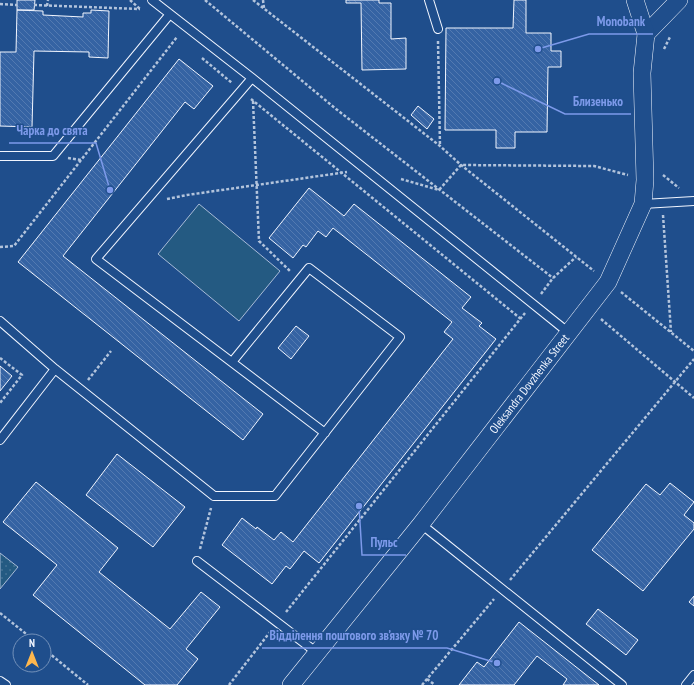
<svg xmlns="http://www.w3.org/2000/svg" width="694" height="685" font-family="'PT Sans Narrow',sans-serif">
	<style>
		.grass { fill: url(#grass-dots); stroke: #a8bbd7 }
		.pitch { fill: #245a82; stroke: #a8bbd7 }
		.building { fill: url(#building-back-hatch); stroke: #f2f6ff }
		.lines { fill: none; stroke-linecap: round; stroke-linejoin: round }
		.service-casing { stroke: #f2f6ff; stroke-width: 10 }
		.minor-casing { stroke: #f2f6ff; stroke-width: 18 }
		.path { stroke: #b3c4dc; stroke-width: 2.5; stroke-dasharray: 3 2; stroke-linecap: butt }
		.service { stroke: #1f4e8c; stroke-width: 8 }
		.minor { stroke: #1f4e8c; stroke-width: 17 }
		.labels { text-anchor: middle; stroke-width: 3; stroke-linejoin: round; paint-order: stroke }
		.street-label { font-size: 12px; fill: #f2f6ff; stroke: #1f4e8c }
		.leader { fill: none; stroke: #7d9aea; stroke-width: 1.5 }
		.callout-dot { fill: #7d9aea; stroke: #1f4e8c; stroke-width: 1.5 }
		.callout-label { font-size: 13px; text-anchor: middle; font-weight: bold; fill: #7d9aea; stroke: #1f4e8c; stroke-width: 3; stroke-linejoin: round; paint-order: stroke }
	</style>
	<defs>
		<pattern id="grass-dots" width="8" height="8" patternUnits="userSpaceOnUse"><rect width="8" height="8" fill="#245a82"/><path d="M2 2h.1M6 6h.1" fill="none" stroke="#447295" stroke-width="1.8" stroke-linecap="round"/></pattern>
		<pattern id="building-back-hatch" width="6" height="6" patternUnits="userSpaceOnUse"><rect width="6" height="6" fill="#3563a3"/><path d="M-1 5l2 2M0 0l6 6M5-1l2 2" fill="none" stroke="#537ab1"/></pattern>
	</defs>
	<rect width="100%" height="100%" fill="#1f4e8c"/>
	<path class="grass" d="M0,553L18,567L0,589Z"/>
	<path class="pitch" d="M199,204L280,271L239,321L158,254Z"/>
	<path class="building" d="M17,0H35L34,10H17Z
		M346,0H379V3H391V39L406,38V69L362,70L361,3H346Z
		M514,0H526V33H551V51H561V67H548L547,132H515V148H496V130H445L446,28H513Z
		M17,10L43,11V15L83,17V13H91V10L109,11L108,58L89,57V52L34,51L32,127L0,126V52H16Z
		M179,59L213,86L194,109L185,102L63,256L263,414L243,440L18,262Z
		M418,106L434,119L427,129L411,115Z
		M309,188L344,216L354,204L471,297L462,308L482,323L479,326L496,339L319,563L304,551L290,569L286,566L272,584L222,545L242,518L256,529L257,527L274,540L281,532L293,542L453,339L444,332L452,322L333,228L326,237L318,231L306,247L303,245L293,258L269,238Z
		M296,326L309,336L291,359L278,348Z
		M0,366L12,376L0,391Z
		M117,454L185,507L153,547L86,495Z
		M36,482L118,548L99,572L170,629L201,592L220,607L186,649L198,659L177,685H145L33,595L57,565L3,522Z
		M670,483L694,502L684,515L694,523V529L643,591L592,550L646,484L660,495Z
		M694,596V606L689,602Z
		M598,609L638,640L626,655L586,624Z
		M519,622L599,685H563L567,679L537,656L514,685H459L477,662L484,667Z"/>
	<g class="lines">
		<defs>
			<path id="service" d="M152,0L252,78L569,333
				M429,0L438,29
				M252,78L96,259L325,433
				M0,156H53L170,14
				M643,204L694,201
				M0,321L55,369L214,496H275L400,337L309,268L232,362
				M0,440L55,369
				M421,524L622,685
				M197,561L316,652
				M0,681L6,685
				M686,685L694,675"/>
			<g id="minor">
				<path d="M646,34L679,0"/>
				<path id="s1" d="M291,685L421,524L608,282L643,204L645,180L642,73L646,34L635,0"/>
			</g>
		</defs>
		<use href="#service" class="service-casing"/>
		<use href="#minor" class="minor-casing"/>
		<path class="path" d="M130,0L140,9
			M205,0L336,109L553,278
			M253,0L440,146L461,165L594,271
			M263,0L264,8
			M0,4L17,5
			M34,5L140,9
			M47,6L48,0
			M438,41L440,146
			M664,49L670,37
			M202,58L232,83
			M251,99L521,319
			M253,101L259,241L290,271
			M68,158L81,160
			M663,175L679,188
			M401,179L439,190L461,165L594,166L628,175
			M167,199L187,195L347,172
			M663,215L671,332
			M0,247L14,246L177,37
			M621,292L694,351
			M541,294L553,278L576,257
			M601,319L694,398
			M0,358L22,375L0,403
			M88,380L111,351
			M200,549L211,508
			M510,580L694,359
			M286,612L525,313
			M0,613L35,641
			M44,649L88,685
			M427,679L435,685
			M229,685L270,632
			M422,685L494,599"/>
		<use href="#service" class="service"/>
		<use href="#minor" class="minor"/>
	</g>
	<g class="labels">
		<g class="street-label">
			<text dy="4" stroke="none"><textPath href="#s1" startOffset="384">Oleksandra Dovzhenka Street</textPath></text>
		</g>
	</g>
	<path class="leader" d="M538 49L589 34H653M497 81L565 114H631M110 190L96 143H9M359 506L362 555H406M497 663L447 648H262"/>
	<g class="callout-dot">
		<circle cx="538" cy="49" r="4"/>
		<circle cx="497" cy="81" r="4"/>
		<circle cx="110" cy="190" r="4"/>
		<circle cx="359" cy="506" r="4"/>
		<circle cx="497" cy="663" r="4"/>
	</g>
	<g class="callout-label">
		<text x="621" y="26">Monobank</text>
		<text x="598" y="106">Близенько</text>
		<text x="52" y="135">Чарка до свята</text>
		<text x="384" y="547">Пульс</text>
		<text x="354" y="640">Відділення поштового зв’язку № 70</text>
	</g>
	<g transform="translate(32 653)"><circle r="19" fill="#1f4e8c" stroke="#7391ba"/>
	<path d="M0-3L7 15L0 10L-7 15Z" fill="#ffb74d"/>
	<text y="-6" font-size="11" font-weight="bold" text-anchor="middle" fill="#f2f6ff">N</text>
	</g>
</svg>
